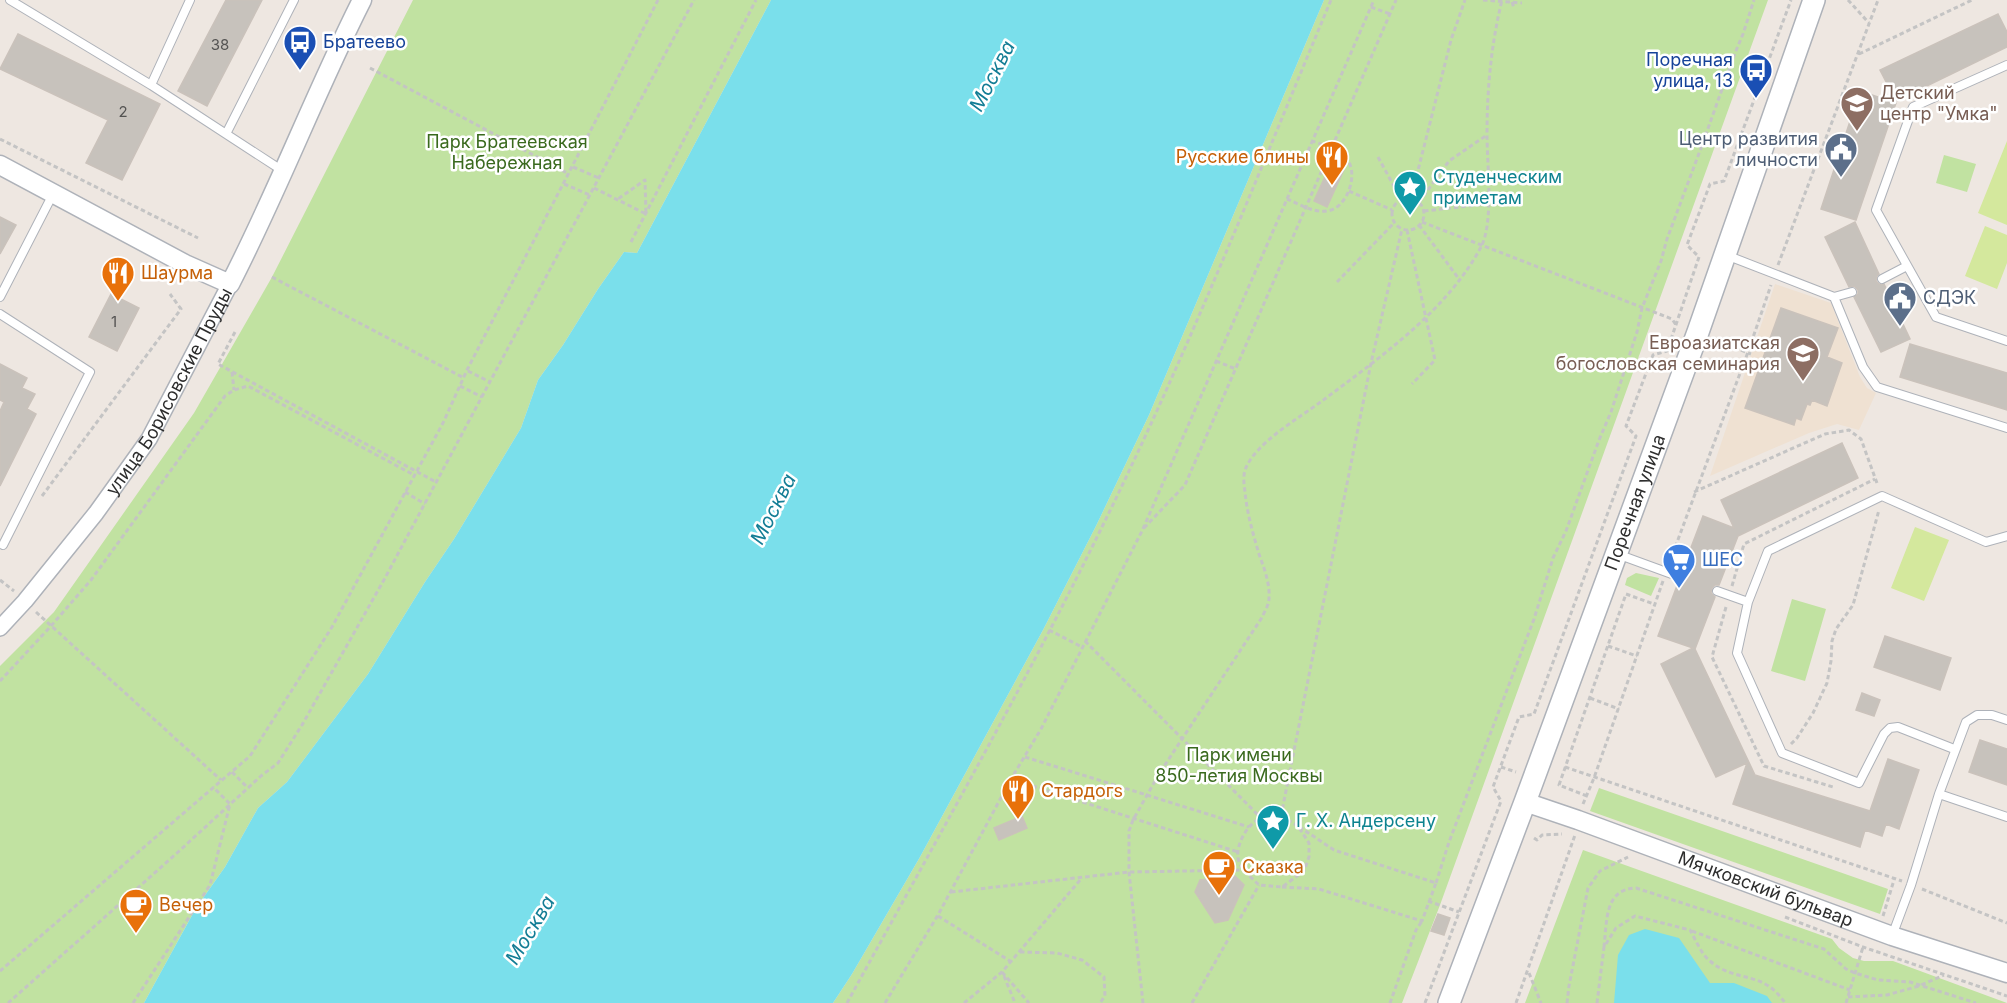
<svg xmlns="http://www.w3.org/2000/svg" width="2007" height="1003" font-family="Inter,sans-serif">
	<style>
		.education { fill: #efe1d2 }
		.green { fill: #c1e2a1 }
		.pitch { fill: #d4e89d }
		.water { fill: #7adfeb }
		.building { fill: #c7c2bc; stroke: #cac2bb; stroke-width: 1.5 }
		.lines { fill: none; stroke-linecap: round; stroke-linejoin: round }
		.service-casing { stroke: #aeb2b9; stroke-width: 10 }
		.minor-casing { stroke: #aeb2b9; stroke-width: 18 }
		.tertiary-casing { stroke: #aeb2b9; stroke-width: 21 }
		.secondary-casing { stroke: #aeb2b9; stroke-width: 24 }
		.path { stroke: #c4c4c4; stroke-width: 3; stroke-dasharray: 4.5 3; stroke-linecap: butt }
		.service { stroke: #fff; stroke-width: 8 }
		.minor { stroke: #fff; stroke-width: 15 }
		.tertiary { stroke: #fff; stroke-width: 18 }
		.secondary { stroke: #fff; stroke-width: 21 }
		.labels { text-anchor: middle; stroke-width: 5; stroke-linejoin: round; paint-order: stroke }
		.number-label { font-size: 15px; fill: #545352 }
		.transit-label { font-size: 18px; fill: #164399; stroke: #fff; text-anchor: start }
		.education-label { font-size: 18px; fill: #785e54; stroke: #fff; text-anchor: start }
		.service-label { font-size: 18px; fill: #4e5e75; stroke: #fff; text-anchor: end }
		.park-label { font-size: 18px; fill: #3a6a1e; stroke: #fff }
		.food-label { font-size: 18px; fill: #c56008; stroke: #fff; text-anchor: start }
		.culture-label { font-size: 18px; fill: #0d838f; stroke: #fff; text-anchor: start }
		.street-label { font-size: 18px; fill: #2e2e2e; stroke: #fff }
		.shop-label { font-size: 18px; fill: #366cbe; stroke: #fff; text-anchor: start }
		.water-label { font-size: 20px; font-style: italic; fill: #137d95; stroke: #fff }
	</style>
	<rect width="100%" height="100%" fill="#eee7e1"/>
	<path class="education" d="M1775,284L1831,303L1860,377L1867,388L1876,393L1859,430L1837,424L1809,433L1710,476Z"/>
	<path class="green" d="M413,0H771L637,253L624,252L598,289L563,345L538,380L521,428L454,539L425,582L368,674L287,782L258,808L225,867L196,908L144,1003H0V666L54,612L194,413L272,277Z
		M1324,0H1768L1440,905L1402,1003H833L852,974L920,857L1043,630L1096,526L1149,415Z
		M1944,155L1976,164L1967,192L1936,183Z
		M1636,573L1659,578L1651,596L1625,585L1627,578Z
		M1792,599L1826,609L1805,681L1771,671Z
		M1599,788L1888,889L1880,914L1590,811Z
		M1583,850L1832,939L1839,948L1853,958L1864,961H1893L2007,1003H1525Z"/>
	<path class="pitch" d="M2007,141V225L1978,213Z
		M1985,226L2007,235V263L1997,289L1965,276Z
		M1915,527L1949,540L1924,601L1891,588Z"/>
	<path class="water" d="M771,0H1324L1149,415L1096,526L1043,630L920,857L852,974L833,1003H144L196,908L225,867L258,808L287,782L368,674L425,582L454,539L521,428L538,380L563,345L598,289L624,252L637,253Z
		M1645,929L1679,938L1710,983H1734L1767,996L1772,1003H1614L1618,955L1629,935Z"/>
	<path class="building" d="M226,0H262L207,106L178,91Z
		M1998,14L2007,32V47L1896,101L1880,70Z
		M18,34L160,104L122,180L86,163L108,120L0,69Z
		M1860,91L1896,103L1856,220L1821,209Z
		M1333,159L1346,165L1327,207L1314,201Z
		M0,217L16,225L0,254Z
		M1855,222L1879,274L1877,276L1876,281L1879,284H1884L1910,339L1881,352L1854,297L1858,294V290L1854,286L1849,287L1825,237Z
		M111,294L139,308L117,351L89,337Z
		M1781,308L1838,328L1827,357L1842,363L1827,406L1812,400L1810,405L1807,404L1801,420L1796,418L1794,425L1745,408Z
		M1910,344L2007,373V410L1900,377Z
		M0,364L27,378L22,388L35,394L27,409L36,414L0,486V411L4,402L0,400Z
		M1842,443L1858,478L1738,536L1719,585H1715L1712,588L1711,593L1715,597L1695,649L1755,775L1870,811L1888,759L1919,770L1899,829L1886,824L1882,836L1865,830L1860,847L1733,804L1747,763L1716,777L1661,664L1693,648L1658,636L1678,583H1682L1685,580L1686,575L1682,571L1703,516L1734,528L1721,500Z
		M1885,636L1951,658L1940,690L1874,667Z
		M1862,693L1880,700L1874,716L1856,710Z
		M1980,740L2007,749V785L1969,772Z
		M1022,816L1027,828L999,840L994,828Z
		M1235,876L1244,885L1228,920L1215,923L1195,892L1200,880Z
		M1438,914L1450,918L1444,935L1431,931Z"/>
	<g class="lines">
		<defs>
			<path id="service" d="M10,0L151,85L283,171
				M2007,65L1913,107L1876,210L1936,317L2007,341
				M151,85L190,0
				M226,134L294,0
				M1726,255L1834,297L1863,367L1877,387L2007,428
				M1882,279L1907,266
				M0,297L53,194
				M1834,297L1852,292
				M0,314L90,372L3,545
				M1617,554L1680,577
				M1717,591L1748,602
				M1954,749L1898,727L1890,728L1884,734L1859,783L1782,753L1737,653L1748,602L1768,551L1882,496L1986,542L2007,536
				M1939,794L2007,817
				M1892,936L1911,885L1939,794L1966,722L1977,715H1992L2007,720"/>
			<g id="minor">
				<path id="s1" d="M0,628L25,601L96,513L149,439L230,284"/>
			</g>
			<g id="tertiary">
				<path d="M0,165L185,264L230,284C278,191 315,93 362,0"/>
				<path id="s2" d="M1525,802L1578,820L1892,936L2007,973"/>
			</g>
			<g id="secondary">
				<path id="s3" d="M1449,1003L1525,802L1698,332L1814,0"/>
			</g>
		</defs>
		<use href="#service" class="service-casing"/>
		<use href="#minor" class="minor-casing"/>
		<use href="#tertiary" class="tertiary-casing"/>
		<use href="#secondary" class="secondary-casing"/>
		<path class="path" d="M1483,0L1522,3
			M1848,0L1869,23
			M1512,2L1514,8
			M1371,7L1390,14
			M1859,54L1972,0
			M370,68L569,174
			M0,139L198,238
			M1378,157L1401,199
			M573,167L599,178
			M564,184L590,195
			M594,188L646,214L645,180L618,199
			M1349,191L1392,210
			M1411,198L1451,40L1465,0
			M1392 214a16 16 0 1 1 32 0a16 16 0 1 1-32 0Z
			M1287,199C1299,204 1313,213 1327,211C1347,209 1360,173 1346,158C1338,149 1323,145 1312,141
			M1419,202L1449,161L1487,135
			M1424,211L1487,204
			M1422,222L1672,319L1676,325
			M1419,225L1459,279
			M1407,230L1435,360L1412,384
			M631,242L756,0
			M1778,265L1878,0
			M272,277L464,378
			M1337,282L1394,223
			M235,332L218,364L436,482
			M1720,342L1751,354
			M1216,361L1236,369
			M468,371L490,382
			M232,372L234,390
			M460,386L482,397
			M405,492L425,504
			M1694,492L1825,434L1849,430L1861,439L1878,486
			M42,496L181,309L170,294
			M1144,528L1185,485L1396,0
			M1670,561L1748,352L1771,285
			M0,580L14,591
			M1732,586L1744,544L1875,479
			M1726,607L1712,657L1764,766L1833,787
			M36,612L221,780
			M1049,630L1082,647
			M1085,641L1261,818
			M1608,646L1637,656
			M0,681L51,626L91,580L225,396L234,390L248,386L414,475
			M1590,698L1619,709
			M1791,744L1797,738L1813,713L1827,683L1831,661L1832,641L1836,629L1853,605L1879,510
			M1025,757L1249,827
			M1501,767L1516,772
			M1565,767L1902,881
			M232,772L248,788
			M1011,779L1238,852
			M1587,796L1559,785L1626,594L1654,604
			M1583,804L1594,778L1663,581
			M1281,816L1371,363L1402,229
			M1281,816L1298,826L1309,843V857L1304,871L1282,887L1259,885C1253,879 1244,872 1240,864C1232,850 1247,822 1262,818C1268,816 1275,817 1281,816Z
			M1534,838L1537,840L1542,835L1562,834
			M1436,883L1449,842L1534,619L1553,558L1566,531L1599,440L1611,412L1637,332L1642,308L1661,261L1667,239L1701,148L1735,53L1743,34L1754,0
			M1282,887L1319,889L1422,921L1436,883L1334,850L1298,826
			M1922,889L2007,923
			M951,892L1129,872L1244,870
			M1428,901L1459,912
			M938,916L1010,961
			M1883,916L1894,880
			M1785,917L1863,947L2007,996
			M1692,931L1850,990
			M1604,947C1607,922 1604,889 1636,888L1824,949L1846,969L1855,973L1878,980L1910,982L1976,1003
			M1020,952L1057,953L1082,960L1104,977L1105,996L1100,1003
			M0,971L250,756L332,627L443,423L467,370L658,0
			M1002,972L1029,1003
			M1529,973L1541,1003
			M1004,976L1015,1003
			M1848,997L1887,995L1919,986L1944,975
			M8,1003L177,853L261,776L278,763L302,725L385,578L694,0
			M133,1003L210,885L230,804L213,787
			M847,1003C933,846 1022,690 1101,529C1186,357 1257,177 1331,0
			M885,1003L938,915L1011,779L1041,729L1142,531L1374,0
			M964,1003L1002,972L1081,879
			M1143,1003L1129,872V831L1133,820L1159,774L1261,619C1264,613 1269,605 1269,598C1270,583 1264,568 1259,554C1253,534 1247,513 1245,492C1244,485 1243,477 1245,470C1255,443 1299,418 1322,401C1378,359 1447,311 1481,247C1494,222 1487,164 1487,135C1487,89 1491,45 1502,0
			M1192,1003L1259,885
			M1390,1003L1416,930L1422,921
			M1425,1003L1501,801L1493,787L1519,717L1534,714L1636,436L1626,426L1653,355L1667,351L1699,257L1687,245L1710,184L1724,181L1791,0
			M1516,1003L1575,835
			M1567,1003L1569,986L1588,888L1600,871L1628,857
			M1597,1003L1604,947L1616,928L1635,916L1690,930C1696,940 1701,954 1710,961C1737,984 1762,969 1785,1003
			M1846,1003L1863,947"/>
		<use href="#service" class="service"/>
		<use href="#minor" class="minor"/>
		<use href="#tertiary" class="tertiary"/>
		<use href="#secondary" class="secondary"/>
	</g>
	<defs>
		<symbol id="bus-pin" viewBox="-11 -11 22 30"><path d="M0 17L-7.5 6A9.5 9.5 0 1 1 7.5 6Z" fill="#1a4fb4" stroke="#fff"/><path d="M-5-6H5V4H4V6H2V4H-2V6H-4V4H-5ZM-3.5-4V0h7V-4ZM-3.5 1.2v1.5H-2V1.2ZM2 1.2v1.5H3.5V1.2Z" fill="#fff"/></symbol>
		<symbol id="school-pin" viewBox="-11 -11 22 30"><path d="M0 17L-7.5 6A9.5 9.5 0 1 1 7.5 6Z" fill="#8d6e63" stroke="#fff"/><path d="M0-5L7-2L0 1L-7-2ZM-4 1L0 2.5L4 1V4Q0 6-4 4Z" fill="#fff"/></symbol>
		<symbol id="civic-pin" viewBox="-11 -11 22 30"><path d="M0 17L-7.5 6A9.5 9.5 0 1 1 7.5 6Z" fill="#5c6f8a" stroke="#fff"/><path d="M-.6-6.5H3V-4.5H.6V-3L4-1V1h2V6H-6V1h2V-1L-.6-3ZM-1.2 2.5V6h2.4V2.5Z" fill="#fff"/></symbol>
		<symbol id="restaurant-pin" viewBox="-11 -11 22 30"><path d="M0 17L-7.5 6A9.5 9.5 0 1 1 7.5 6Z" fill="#e8710a" stroke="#fff"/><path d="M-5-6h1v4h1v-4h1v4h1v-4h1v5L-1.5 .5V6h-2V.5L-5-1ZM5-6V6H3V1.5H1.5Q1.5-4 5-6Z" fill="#fff"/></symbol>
		<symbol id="sight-pin" viewBox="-11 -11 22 30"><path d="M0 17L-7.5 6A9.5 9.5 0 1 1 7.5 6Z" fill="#0f9aa8" stroke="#fff"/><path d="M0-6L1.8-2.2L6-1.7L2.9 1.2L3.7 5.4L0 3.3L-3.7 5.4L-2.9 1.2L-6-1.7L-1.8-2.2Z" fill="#fff"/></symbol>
		<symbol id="university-pin" viewBox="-11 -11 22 30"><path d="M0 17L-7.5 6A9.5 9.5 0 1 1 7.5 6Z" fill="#8d6e63" stroke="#fff"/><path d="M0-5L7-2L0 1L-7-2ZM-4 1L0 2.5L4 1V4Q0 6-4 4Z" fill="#fff"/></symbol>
		<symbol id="supermarket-pin" viewBox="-11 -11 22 30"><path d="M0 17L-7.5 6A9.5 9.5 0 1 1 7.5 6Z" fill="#3f7fe0" stroke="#fff"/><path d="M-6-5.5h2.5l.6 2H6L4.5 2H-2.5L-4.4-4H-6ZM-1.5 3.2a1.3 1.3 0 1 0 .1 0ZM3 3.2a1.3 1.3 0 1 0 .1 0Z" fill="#fff"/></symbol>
		<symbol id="cafe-pin" viewBox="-11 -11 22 30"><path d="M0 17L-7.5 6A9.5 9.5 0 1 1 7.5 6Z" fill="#e8710a" stroke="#fff"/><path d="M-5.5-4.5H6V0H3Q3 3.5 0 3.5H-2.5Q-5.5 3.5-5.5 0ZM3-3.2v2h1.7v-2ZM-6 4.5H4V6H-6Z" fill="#fff"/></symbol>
	</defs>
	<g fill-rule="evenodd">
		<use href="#bus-pin" x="281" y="23" width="38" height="52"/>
		<use href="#bus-pin" x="1737" y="51" width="38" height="52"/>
		<use href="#school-pin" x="1838" y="84" width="38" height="52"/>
		<use href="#civic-pin" x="1822" y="130" width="38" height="52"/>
		<use href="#restaurant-pin" x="1313" y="138" width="38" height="52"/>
		<use href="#sight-pin" x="1391" y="168" width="38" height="52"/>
		<use href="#restaurant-pin" x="99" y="254" width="38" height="52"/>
		<use href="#civic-pin" x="1881" y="279" width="38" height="52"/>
		<use href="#university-pin" x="1784" y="334" width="38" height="52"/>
		<use href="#supermarket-pin" x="1660" y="541" width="38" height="52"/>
		<use href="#restaurant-pin" x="999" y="772" width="38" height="52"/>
		<use href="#sight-pin" x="1254" y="802" width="38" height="52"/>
		<use href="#cafe-pin" x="1200" y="848" width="38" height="52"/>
		<use href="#cafe-pin" x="117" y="886" width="38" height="52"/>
	</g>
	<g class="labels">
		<g class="number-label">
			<text x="220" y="50">38</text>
			<text x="123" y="117">2</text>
			<text x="114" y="327">1</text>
		</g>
		<g class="transit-label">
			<text x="323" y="48">Братеево</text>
			<text x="1733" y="66" text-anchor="end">Поречная<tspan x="1733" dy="21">улица, 13</tspan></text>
		</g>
		<g class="education-label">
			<text x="1880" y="99">Детский<tspan x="1880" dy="21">центр "Умка"</tspan></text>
			<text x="1780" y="349" text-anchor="end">Евроазиатская<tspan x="1780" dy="21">богословская семинария</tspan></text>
		</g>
		<g class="service-label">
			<text x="1818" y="145">Центр развития<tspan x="1818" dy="21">личности</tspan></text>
			<text x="1923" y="304" text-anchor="start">СДЭК</text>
		</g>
		<g class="park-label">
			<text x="507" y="148">Парк Братеевская<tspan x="507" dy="21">Набережная</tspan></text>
			<text x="1239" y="761">Парк имени<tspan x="1239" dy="21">850-летия Москвы</tspan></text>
		</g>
		<g class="food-label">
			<text x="1309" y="163" text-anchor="end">Русские блины</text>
			<text x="141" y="279">Шаурма</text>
			<text x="1041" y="797">Стардогs</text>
			<text x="1242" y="873">Сказка</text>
			<text x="159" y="911">Вечер</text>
		</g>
		<g class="culture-label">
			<text x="1433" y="183">Студенческим<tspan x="1433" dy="21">приметам</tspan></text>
			<text x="1296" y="827">Г. Х. Андерсену</text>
		</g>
		<g class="street-label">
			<text dy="6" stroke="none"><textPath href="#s1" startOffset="292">улица Борисовские Пруды</textPath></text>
			<text dy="6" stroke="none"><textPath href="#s3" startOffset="534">Поречная улица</textPath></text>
			<text dy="6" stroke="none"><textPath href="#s2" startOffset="256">Мячковский бульвар</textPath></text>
		</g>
		<g class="shop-label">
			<text x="1702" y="566">ШЕС</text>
		</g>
		<g class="water-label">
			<text transform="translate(992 76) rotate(-63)" y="7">Москва</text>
			<text transform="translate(773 509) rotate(-63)" y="7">Москва</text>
			<text transform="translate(530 930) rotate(-59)" y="7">Москва</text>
		</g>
	</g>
</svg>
